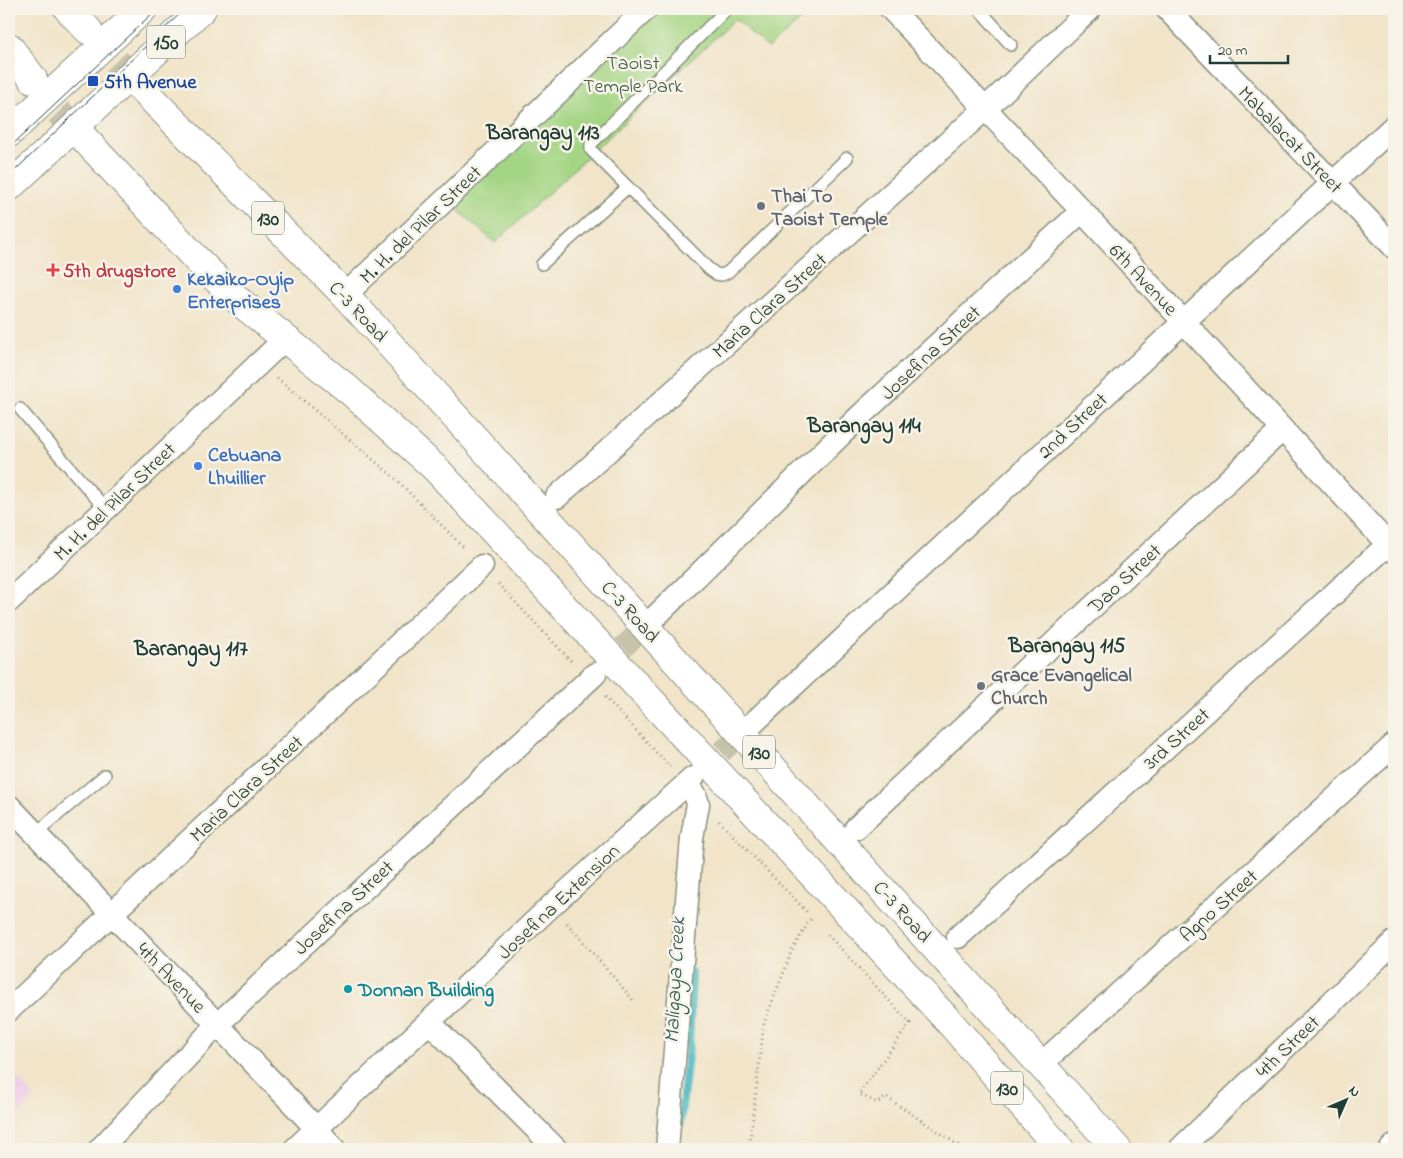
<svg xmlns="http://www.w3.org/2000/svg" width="1403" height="1158" font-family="'Indie Flower',sans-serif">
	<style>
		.built { fill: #efd0e6 }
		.green { fill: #a4d584; stroke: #62895c }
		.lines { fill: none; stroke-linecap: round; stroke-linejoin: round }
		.stream { stroke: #4bb9c3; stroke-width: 8 }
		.minor-tunnel { stroke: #c7c3ab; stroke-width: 22; stroke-dasharray: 22 11; stroke-linecap: butt }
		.primary-tunnel { stroke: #c7c3ab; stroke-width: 28; stroke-dasharray: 28 14; stroke-linecap: butt }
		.service-casing { stroke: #88907e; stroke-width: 14 }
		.minor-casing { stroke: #88907e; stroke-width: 25 }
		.primary-casing { stroke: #88907e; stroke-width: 30 }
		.path { stroke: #88907e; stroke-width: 3; stroke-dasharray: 1 4; stroke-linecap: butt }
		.service { stroke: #fff; stroke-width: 11 }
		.minor { stroke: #fff; stroke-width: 22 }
		.primary { stroke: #fff; stroke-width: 28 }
		.tram { stroke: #1f3d34; stroke-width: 1 }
		.transit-dot { fill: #1a4fb4; stroke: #f7f3e8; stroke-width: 2 }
		.worship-dot { fill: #6b7280; stroke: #f7f3e8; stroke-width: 2 }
		.health-dot { fill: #e0444e; stroke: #f7f3e8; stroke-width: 2 }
		.shop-dot { fill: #3f7fe0; stroke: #f7f3e8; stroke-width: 2 }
		.culture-dot { fill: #0f9aa8; stroke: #f7f3e8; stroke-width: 2 }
		.labels { text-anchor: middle; stroke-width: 5; stroke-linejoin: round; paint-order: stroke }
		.shield { fill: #f7f3e8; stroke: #60746a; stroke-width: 1 }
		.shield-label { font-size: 19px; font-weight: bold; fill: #1f3d34 }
		.park-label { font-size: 20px; fill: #3a5b44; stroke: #f7f3e8 }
		.transit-label { font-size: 20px; font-weight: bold; fill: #164399; stroke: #f7f3e8; text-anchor: start }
		.street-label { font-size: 20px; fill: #1f3d34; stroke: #f7f3e8 }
		.worship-label { font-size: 20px; font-weight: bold; fill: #5b616d; stroke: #f7f3e8; text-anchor: start }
		.health-label { font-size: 20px; font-weight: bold; fill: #be3a42; stroke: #f7f3e8; text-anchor: start }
		.shop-label { font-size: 20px; font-weight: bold; fill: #366cbe; stroke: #f7f3e8; text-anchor: start }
		.culture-label { font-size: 20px; font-weight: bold; fill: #0d838f; stroke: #f7f3e8; text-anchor: start }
		.neighbourhood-label { font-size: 21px; font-weight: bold; fill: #1f3d34; stroke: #f7f3e8 }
		.water-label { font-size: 21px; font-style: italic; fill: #2a5c58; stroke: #f7f3e8 }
	</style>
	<rect width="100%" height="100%" fill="#f7f3e8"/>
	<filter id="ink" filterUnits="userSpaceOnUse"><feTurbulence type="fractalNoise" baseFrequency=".02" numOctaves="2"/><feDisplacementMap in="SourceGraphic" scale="10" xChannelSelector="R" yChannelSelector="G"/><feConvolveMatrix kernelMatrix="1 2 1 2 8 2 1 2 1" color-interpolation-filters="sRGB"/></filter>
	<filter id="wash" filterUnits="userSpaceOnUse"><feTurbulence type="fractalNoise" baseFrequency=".0096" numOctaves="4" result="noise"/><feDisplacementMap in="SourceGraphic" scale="20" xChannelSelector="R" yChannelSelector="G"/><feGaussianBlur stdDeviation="1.12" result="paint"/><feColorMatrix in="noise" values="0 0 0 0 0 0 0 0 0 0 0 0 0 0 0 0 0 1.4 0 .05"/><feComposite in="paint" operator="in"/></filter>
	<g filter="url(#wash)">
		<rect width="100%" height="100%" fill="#f1e4c9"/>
		<path class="built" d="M9,1070L35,1097L9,1123Z"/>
		<path class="green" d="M660,9H814L768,48L735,19L495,243L451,204Z"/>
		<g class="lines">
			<path class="stream" d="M680,1123L689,1046L692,972"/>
		</g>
	</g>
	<g filter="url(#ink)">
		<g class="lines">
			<path class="minor-tunnel" d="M599,670L651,621
				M697,774L750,726"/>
			<path class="primary-tunnel" d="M88,30L135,82
				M33,79L46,99L79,133"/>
			<defs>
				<path id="service" d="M727,9L591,144V150L709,269L716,274L722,275L728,272L847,158
					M979,9L1011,45
					M542,264L628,187
					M20,409L88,489L106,509
					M35,834L105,775"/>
				<path id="minor" d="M891,9L1082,211L1394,551
					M1167,9L1394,247
					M345,295L646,9
					M557,497L985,109L1090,9
					M9,601L286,338
					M651,621L860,416L1082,211
					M750,726L1394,126
					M9,806L317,1129L334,1149
					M856,828L1282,430
					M958,937L1394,539
					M9,1010L482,566
					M429,1022L556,1149
					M1041,1064L1394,745
					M100,1149L217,1025L595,674
					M295,1149L551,906L693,778
					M667,1149L692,838L698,804L695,794L687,784
					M1180,1149L1394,942
					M1391,1149L1394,1146"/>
				<path id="primary" d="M68,9L88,30
					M9,47L33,79
					M135,82L345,295L1117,1149
					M9,133L143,9
					M79,133L200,263L240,302L350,391L436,469L953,1026L1060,1149
					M9,187L202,9"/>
			</defs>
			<use href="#service" class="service-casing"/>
			<use href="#minor" class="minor-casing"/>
			<use href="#primary" class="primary-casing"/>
			<path class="path" d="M277,378L396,479L465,549
				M498,584L573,663
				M605,697L670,767
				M719,821L809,914
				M567,923L634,1001
				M828,935L910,1023L859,1094L877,1103L886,1097L964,1149
				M749,1149L764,1023L793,948L812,917"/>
			<use href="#service" class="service"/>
			<use href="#minor" class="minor"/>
			<use href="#primary" class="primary"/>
			<path class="tram" d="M9,148L157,9
				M9,176L185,9"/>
		</g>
	</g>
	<rect class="transit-dot" x="87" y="75" width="12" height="12" rx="2.5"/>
	<g class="worship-dot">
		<circle cx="761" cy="206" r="5"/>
		<circle cx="981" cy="686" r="5"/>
	</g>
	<path class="health-dot" d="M50.5 262.5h5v5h5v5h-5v5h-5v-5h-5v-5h5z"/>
	<g class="shop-dot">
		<circle cx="177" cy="289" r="5"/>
		<circle cx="198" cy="466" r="5"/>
	</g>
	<circle class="culture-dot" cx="348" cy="989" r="5"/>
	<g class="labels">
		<g class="shield">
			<rect x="147" y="25.5" width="38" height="33" rx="4"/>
			<rect x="252" y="201.5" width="32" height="33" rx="4"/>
			<rect x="743" y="735.5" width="32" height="33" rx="4"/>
			<rect x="991" y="1071.5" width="32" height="33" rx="4"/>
		</g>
		<g class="shield-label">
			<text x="166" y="49">150</text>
			<text x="268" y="225">130</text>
			<text x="759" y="759">130</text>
			<text x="1007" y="1095">130</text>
		</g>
		<g class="park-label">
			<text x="633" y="69">Taoist<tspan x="633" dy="23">Temple Park</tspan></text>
		</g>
		<g class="transit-label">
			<text x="104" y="88">5th Avenue</text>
		</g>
		<g class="street-label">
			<text transform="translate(1291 139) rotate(46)" y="7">Mabalacat Street</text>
			<text transform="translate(420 224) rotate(-44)" y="7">M. H. del Pilar Street</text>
			<text transform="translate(1144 279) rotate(47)" y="7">6th Avenue</text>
			<text transform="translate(769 305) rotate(-42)" y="7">Maria Clara Street</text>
			<text transform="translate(359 311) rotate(47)" y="7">C-3 Road</text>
			<text transform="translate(930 352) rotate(-43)" y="7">Josefina Street</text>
			<text transform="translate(1072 425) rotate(-43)" y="7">2nd Street</text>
			<text transform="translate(114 501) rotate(-44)" y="7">M. H. del Pilar Street</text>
			<text transform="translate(1124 578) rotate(-43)" y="7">Dao Street</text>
			<text transform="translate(631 611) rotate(48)" y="7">C-3 Road</text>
			<text transform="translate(1176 738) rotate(-42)" y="7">3rd Street</text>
			<text transform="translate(246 788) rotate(-43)" y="7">Maria Clara Street</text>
			<text transform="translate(558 901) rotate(-43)" y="7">Josefina Extension</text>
			<text transform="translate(1218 905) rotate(-42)" y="7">Agno Street</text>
			<text transform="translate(343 907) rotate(-43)" y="7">Josefina Street</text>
			<text transform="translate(903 911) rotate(48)" y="7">C-3 Road</text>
			<text transform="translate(172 977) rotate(46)" y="7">4th Avenue</text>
			<text transform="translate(1287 1046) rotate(-44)" y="7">4th Street</text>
		</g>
		<g class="worship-label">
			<text x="771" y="202">Thai To<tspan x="771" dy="23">Taoist Temple</tspan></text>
			<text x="991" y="681">Grace Evangelical<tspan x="991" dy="23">Church</tspan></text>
		</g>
		<g class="health-label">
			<text x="63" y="277">5th drugstore</text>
		</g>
		<g class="shop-label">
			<text x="187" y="285">Kekaiko-Oyip<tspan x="187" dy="23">Enterprises</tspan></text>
			<text x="208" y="461">Cebuana<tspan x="208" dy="23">Lhuillier</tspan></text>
		</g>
		<g class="culture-label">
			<text x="358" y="996">Donnan Building</text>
		</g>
		<g class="neighbourhood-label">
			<text x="543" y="139">Barangay 113</text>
			<text x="864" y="432">Barangay 114</text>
			<text x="1067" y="652">Barangay 115</text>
			<text x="191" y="655">Barangay 117</text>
		</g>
		<g class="water-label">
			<text transform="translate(674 980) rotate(-87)" y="7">Maligaya Creek</text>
		</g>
	</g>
	<rect width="1403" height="1158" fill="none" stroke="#f7f3e8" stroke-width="30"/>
	<g transform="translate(1346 1100) rotate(45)" stroke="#f7f3e8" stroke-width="4" paint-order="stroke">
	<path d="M0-4L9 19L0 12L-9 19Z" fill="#1f3d34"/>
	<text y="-8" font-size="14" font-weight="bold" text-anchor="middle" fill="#1f3d34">N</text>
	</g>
	<path d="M1210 55v8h78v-8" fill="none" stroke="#1f3d34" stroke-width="2.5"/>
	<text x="1218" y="55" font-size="15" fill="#1f3d34" stroke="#f7f3e8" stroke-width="4" paint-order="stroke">20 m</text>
</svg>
